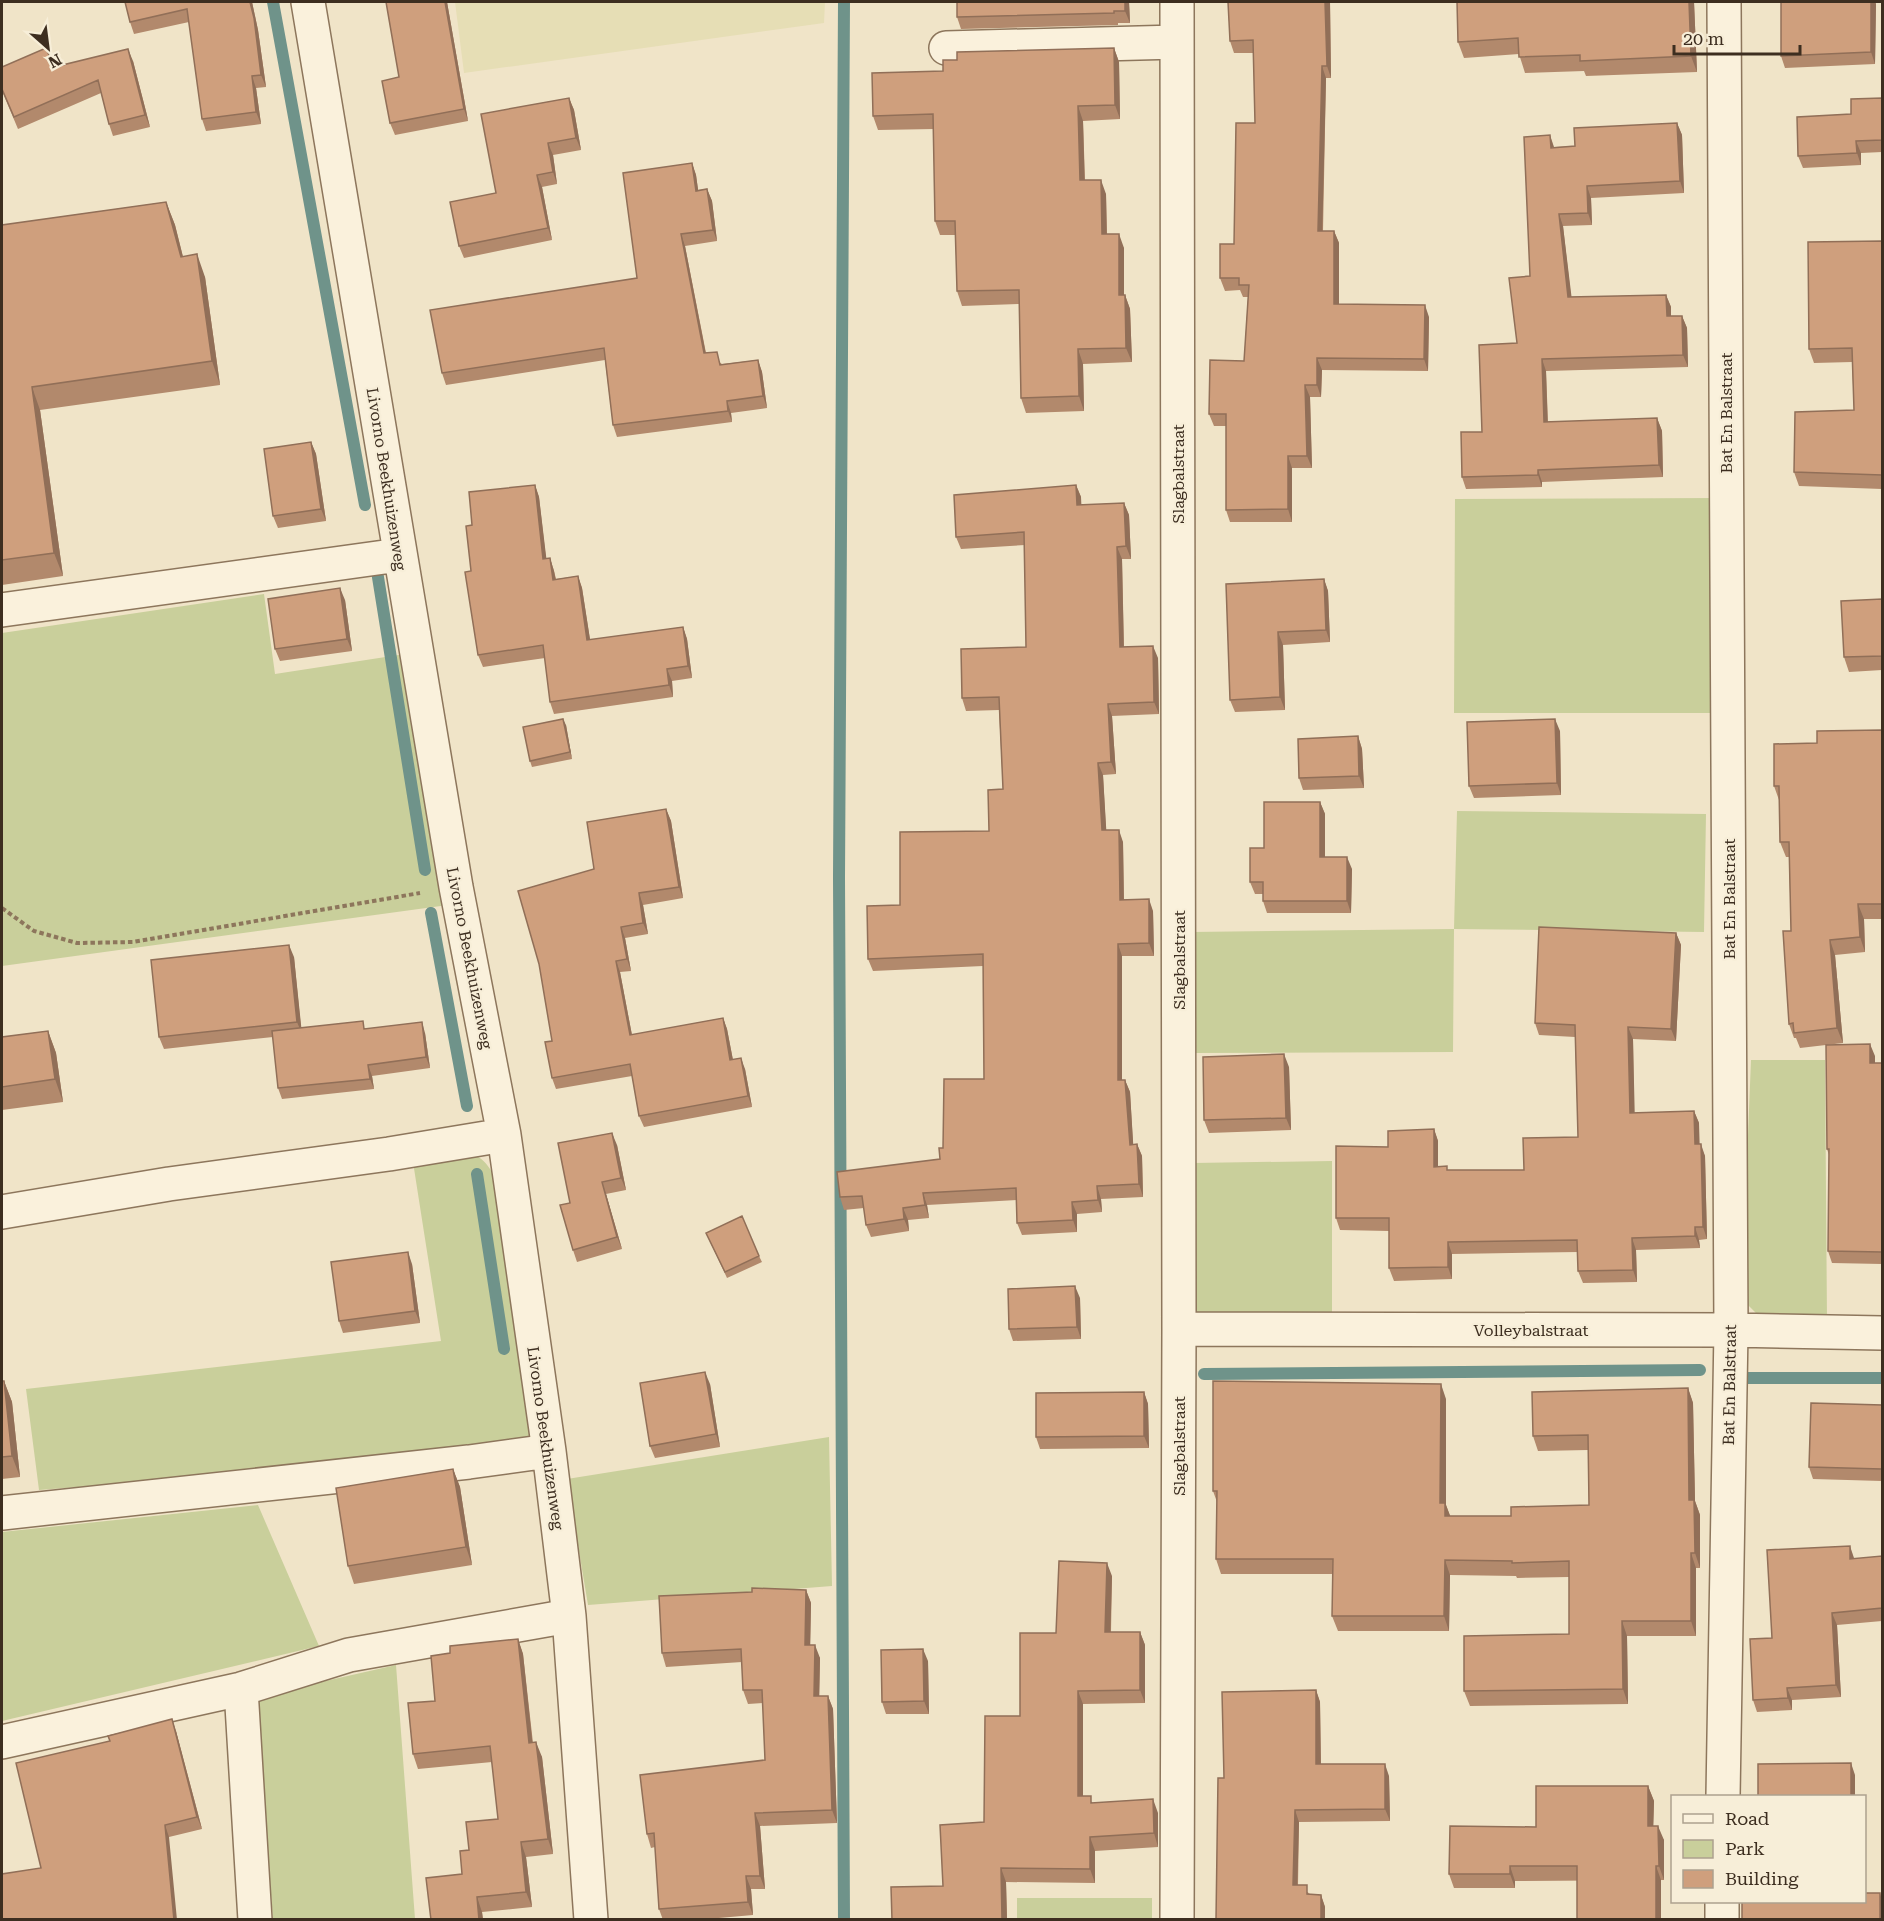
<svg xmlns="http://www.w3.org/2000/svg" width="1884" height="1921" font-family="'Roboto Serif',serif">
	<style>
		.farmland { fill: #e6deb5 }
		.green { fill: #c9cf9b }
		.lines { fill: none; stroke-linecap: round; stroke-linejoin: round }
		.stream { stroke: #6f938a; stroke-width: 12 }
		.minor-casing { stroke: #8d765c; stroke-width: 36 }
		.path { stroke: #8d765c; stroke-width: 4; stroke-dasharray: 4.5 3; stroke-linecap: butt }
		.minor { stroke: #faf1dc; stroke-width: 33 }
		.wall { fill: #b2896c }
		.shaded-wall { fill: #916f58 }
		.building { fill: #cf9f7d; stroke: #916f58; stroke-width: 1.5 }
		.labels { text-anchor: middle; stroke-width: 4.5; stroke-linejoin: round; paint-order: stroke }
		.street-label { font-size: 16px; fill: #3d2e20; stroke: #f7eed8 }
	</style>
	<rect width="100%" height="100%" fill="#f0e4c8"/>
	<path class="farmland" d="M455,2H825L824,23L464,73Z"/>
	<path class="green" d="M1719,498L1718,713H1454L1455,499Z
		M264,594L275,674L405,654L448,905L2,966V633Z
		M1457,811L1706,814L1704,932L1454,929L1453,1052L1191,1053V932L1454,929Z
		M1751,1060H1825L1827,1321L1759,1316L1745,1302L1742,1285Z
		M465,1150C488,1160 490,1167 500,1190L534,1443L272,1472L39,1490L26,1389L441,1341L413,1162Z
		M1332,1161V1318L1207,1319L1197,1312L1192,1298L1193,1163Z
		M829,1437L832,1586L588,1605L567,1479Z
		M258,1505L319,1646L2,1721V1532Z
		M396,1665L415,1919H273L255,1697Z
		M1017,1898H1152V1919H1017Z"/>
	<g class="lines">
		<path class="stream" d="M273,2L365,505
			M844,2L839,878L844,1920
			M377,571L425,870
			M431,913L467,1106
			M477,1174L504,1349
			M1204,1374L1700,1370
			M1746,1378H1882"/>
		<defs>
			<path id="minor" d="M308,2L456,887L504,1135L549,1451L569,1616L591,1920
				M946,48L1177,42
				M2,610L399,555
				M2,1212L169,1184L389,1154L504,1135
				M1179,1329L1731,1330L1882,1333
				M2,1513L469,1462L549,1451
				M241,1689L255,1920
				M2,1742L241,1689L349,1655L569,1616
				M1723,1796L1731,1330L1724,2
				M1177,1920L1179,1329L1177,2
				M1722,1920V1902"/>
		</defs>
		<use href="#minor" class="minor-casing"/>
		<path class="path" d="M2,908L34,931L77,943L133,942L420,893"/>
		<use href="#minor" class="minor"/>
	</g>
	<path class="wall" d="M125,2H252L258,30L266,87L256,88L261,124L206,131L202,119L189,22L134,34L130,22Z
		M386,2H447L468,121L395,135L390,123L399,77Z
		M1129,2L1130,23H1118V25L961,29L957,17Z
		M1228,2H1330L1331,78H1326L1323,231H1334L1339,243V304L1429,317L1428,371L1322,370L1321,397H1310L1312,468H1292V522H1230L1226,510V426H1214L1209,414L1244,361L1248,297H1243L1240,290L1225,291L1220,278L1234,244L1255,123L1254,53H1234L1230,41Z
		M1457,2H1694L1697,72L1586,76L1584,71L1525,73L1519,54L1464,58L1458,42Z
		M1781,2H1875L1876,4L1875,64L1785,68L1781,56Z
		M1114,48L1119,62L1120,119L1083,121L1085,180L1106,194L1107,234L1124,248V295H1125L1130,309L1132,362L1083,364L1084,411L1026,413L1021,398L1019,304L962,306L957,291L956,235H940L935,221L934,129L878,130L873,116L943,71L957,60Z
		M133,61L150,127L113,136L109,124L101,93L18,129L2,91V67H54Z
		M569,98L574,110L581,150L553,155L557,184L542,187L552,240L464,258L459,246L496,193Z
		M1882,98V152L1861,153V165L1803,168L1798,156L1851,114Z
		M1677,123L1682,135L1684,193L1591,198L1592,225L1563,226L1571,297L1666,295L1671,307V316H1682L1687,328L1688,367L1546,371L1548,422L1657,418L1662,431L1663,477L1542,482V487L1466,489L1462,477L1482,432L1517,343L1554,147L1575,146Z
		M692,163L696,175L698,190L707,189L712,201L717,241L685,246L706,353L722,364L758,360L762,372L767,408L731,413L732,422L617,437L613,425L605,360L446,385L442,373L637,278Z
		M166,202L175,225L183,257L205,277L220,385L40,410L63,576L2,585V225Z
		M1882,241V489L1799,486L1794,472L1854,410L1852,362L1814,363L1809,349Z
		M311,442L316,454L326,521L278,528L273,516Z
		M535,485L539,497L546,559L550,558L554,571L556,579L578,576L582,588L590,640L683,627L687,639L692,678L672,681L673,697L554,714L550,702L545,658L483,667L478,655L471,571L472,525Z
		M1076,485L1081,497V505L1124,503L1129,515L1131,559H1122L1124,647L1158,658L1159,714L1112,716L1116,774L1103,775L1106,830L1123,842L1124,899L1153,911L1154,956H1122V1080H1125L1130,1092L1133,1144H1137L1142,1156L1143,1197L1101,1199L1102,1212L1077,1214V1232L1022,1235L1017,1223V1200L927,1205L929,1218L908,1220L909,1231L871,1237L866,1225L864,1208L844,1210L840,1197L940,1159L943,1148L984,1079L983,966L873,971L868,959L900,905L989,831L1003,789L999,710L966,711L962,698L1026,647L1025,545L961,549L956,537Z
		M1324,579L1328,591L1330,642L1283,645L1285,710L1235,712L1230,700L1226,584Z
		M1882,599V670L1849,672L1844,657Z
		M345,600L352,651L280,661L275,649Z
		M566,725L572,759L532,767L530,761Z
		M1882,730V919H1864L1865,952L1835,955L1843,1043L1800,1048L1796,1038H1794L1789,1024L1791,931L1789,857H1786L1780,842L1779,800L1774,786L1817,743Z
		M1560,731L1561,795L1474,798L1469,786Z
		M1358,736L1362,749L1364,788L1303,790L1299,778Z
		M1320,802L1325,814V857L1352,869L1351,913H1267L1263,901V894H1255L1250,882L1264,848Z
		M666,809L671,821L683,898L643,905L648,934L625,938L631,971L620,972L632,1035L723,1018L727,1029L733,1060L745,1069L752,1107L644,1127L639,1116L632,1076L556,1089L552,1078V1041L594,869Z
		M1676,933L1681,945L1676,1041L1633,1039L1634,1113L1694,1111L1699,1123V1144L1705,1156L1707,1239L1699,1240L1700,1248L1636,1250L1637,1282L1583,1283L1578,1271V1252L1452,1254V1279L1394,1281L1389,1268V1231L1340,1230L1336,1218L1388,1147L1434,1129L1438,1141V1167L1448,1170H1524L1578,1137L1575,1037L1539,1035L1535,1023Z
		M294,957L301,1028L366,1029L425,1033L430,1068L372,1076L374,1089L282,1099L278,1088L273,1037L164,1049L159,1037Z
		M48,1031L56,1053L63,1102L2,1110V1037Z
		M1875,1056V1063H1882V1264L1832,1263L1828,1251L1829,1155L1827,1149Z
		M1289,1067L1291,1130L1209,1133L1204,1120Z
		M617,1145L626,1190L606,1194L622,1249L577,1262L573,1250L570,1203Z
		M706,1233L759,1256L762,1262L727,1278Z
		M412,1264L420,1323L343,1333L339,1321Z
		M1080,1298L1081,1339L1013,1341L1009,1329Z
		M2,1371L3,1381H4L12,1402L20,1477L2,1479Z
		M710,1384L720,1447L655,1458L650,1446Z
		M1688,1388L1693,1403L1695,1501L1700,1515V1568H1696V1636H1627L1628,1704L1470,1706L1464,1691L1569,1634V1577L1517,1578L1516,1576L1450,1575L1449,1631H1338L1332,1616L1333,1574H1221L1216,1559L1217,1502L1213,1491L1446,1399V1505L1450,1516H1511L1589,1505L1588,1450L1538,1451L1533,1436Z
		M1144,1392L1148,1404L1149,1448L1040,1449L1036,1437Z
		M1882,1405V1481L1813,1479L1809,1467Z
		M453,1469L460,1487L472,1565L354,1584L348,1566Z
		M1882,1556V1621L1837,1625L1841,1697L1792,1700V1710L1757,1712L1753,1700L1772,1638L1854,1559Z
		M1112,1576L1111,1632H1140L1145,1645V1703L1083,1704V1796L1093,1803L1158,1813V1847L1095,1851V1883L1006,1882L1007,1920H892L943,1886L984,1822L1056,1633Z
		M806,1590L811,1603L810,1645L820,1658L819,1696H828L833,1709L837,1823L760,1826L765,1889H751L753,1915L696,1920H663L659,1909L655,1847L651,1848L647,1834L765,1760L763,1703L748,1704L743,1690L742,1662L666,1667L662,1653Z
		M518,1639L523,1654L533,1743L542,1757L553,1854L526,1857L532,1907L482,1912L483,1920H431L462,1874L469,1850L498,1819L492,1762L418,1769L413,1754L435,1701L450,1653Z
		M928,1661L929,1714H886L882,1702Z
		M1316,1690L1320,1702L1321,1764L1389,1776L1390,1821L1299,1822L1298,1885L1310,1894L1321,1895L1325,1907L1216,1920L1224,1778Z
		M176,1731L202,1829L41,1868L110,1741Z
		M1648,1786L1654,1801L1653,1826L1664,1840V1880L1515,1881V1888H1454L1449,1874L1536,1827Z"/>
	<path class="shaded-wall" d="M250,2H252L258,30L266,87L261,75Z
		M445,2H447L468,121L464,109Z
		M1125,2H1129L1130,23L1125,11Z
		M1325,2H1330L1331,78L1327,66Z
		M1689,2H1694L1697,72L1691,56Z
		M1871,2H1875L1876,4L1875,64L1871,52Z
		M1114,48L1119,62L1120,119L1115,105Z
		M128,49L133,61L150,127L145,115Z
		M1322,66L1326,78L1322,243L1318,231Z
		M252,76L256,88L261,124L256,112Z
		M569,98L574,110L581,150L576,138Z
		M1078,106L1083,121L1085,195L1080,180Z
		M1677,123L1682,135L1684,193L1680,181Z
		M1550,135L1554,147L1551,148Z
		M1856,141L1861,153V165L1857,153Z
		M548,143L553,155L557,184L553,172Z
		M692,163L696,175L700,203L696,191Z
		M537,175L542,187L552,240L548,228Z
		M1101,180L1106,194L1107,248L1102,234Z
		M1587,186L1591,198L1592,225L1588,213Z
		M707,189L712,201L717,241L713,230Z
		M166,202L175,225L189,281L181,257Z
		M1559,214L1563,226L1573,309L1568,297Z
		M1334,231L1339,243V316L1334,304Z
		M681,234L685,246L708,365L704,353Z
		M1119,234L1124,248V309L1119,295Z
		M197,254L205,277L220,385L212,361Z
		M1125,295L1130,309L1132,362L1126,348Z
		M1666,295L1671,307V329L1667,316Z
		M1425,305L1429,317L1428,371L1424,359Z
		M1682,316L1687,328L1688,367L1683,355Z
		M1078,349L1083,364L1084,411L1079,396Z
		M1317,358L1322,370L1321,397L1317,385Z
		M1542,359L1546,371L1548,435L1544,422Z
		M758,360L762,372L767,408L763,396Z
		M1305,385L1310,397L1312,468L1307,456Z
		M32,387L40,410L63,576L54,553Z
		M727,401L731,413L732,422L728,411Z
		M1657,418L1662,431L1663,477L1659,465Z
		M311,442L316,454L326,521L321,509Z
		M1288,456L1292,468V522L1288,509Z
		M1538,470L1542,482V487L1538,475Z
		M535,485L539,497L548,572L543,559Z
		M1076,485L1081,497L1082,517L1077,505Z
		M1124,503L1129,515L1131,559L1126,546Z
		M1117,547L1122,559L1124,659L1120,647Z
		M550,558L554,571L558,592L553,580Z
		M578,576L582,588L592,652L587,640Z
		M1324,579L1328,591L1330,642L1326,630Z
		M340,588L345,600L352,651L347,639Z
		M683,627L687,639L692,678L688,666Z
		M1278,632L1283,645L1285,710L1280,697Z
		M1153,646L1158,658L1159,714L1154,702Z
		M667,669L672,681L673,697L669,685Z
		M1108,704L1112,716L1116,774L1111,762Z
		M563,719L566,725L572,759L570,752Z
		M1555,719L1560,731L1561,795L1557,783Z
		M1358,736L1362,749L1364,788L1359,776Z
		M1098,763L1103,775L1107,842L1102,830Z
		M1320,802L1325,814V869L1320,857Z
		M666,809L671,821L683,898L679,887Z
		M1119,830L1123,842L1124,912L1120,900Z
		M1347,857L1352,869L1351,913L1347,901Z
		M639,893L643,905L648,934L643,923Z
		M1149,899L1153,911L1154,956L1149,943Z
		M1858,904L1864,919L1865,952L1860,937Z
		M621,927L625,938L631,971L627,959Z
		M1676,933L1681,945L1676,1041L1671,1029Z
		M1830,940L1835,955L1843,1043L1837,1028Z
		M1118,944L1122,956V1093L1118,1080Z
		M289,945L294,957L302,1034L297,1022Z
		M616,961L620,972L634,1046L630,1035Z
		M723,1018L727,1029L735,1071L730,1060Z
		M422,1022L425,1033L430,1068L426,1057Z
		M1628,1027L1633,1039L1635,1126L1630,1113Z
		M48,1031L56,1053L63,1102L55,1079Z
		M1870,1044L1875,1056V1075L1870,1063Z
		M1284,1054L1289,1067L1291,1130L1286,1118Z
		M741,1058L745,1069L752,1107L748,1096Z
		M368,1065L372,1076L374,1089L370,1079Z
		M1125,1080L1130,1092L1134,1157L1130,1145Z
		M1694,1111L1699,1123L1700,1156L1695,1144Z
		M1434,1129L1438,1141V1179L1434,1167Z
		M612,1133L617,1145L626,1190L621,1178Z
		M1137,1144L1142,1156L1143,1197L1139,1184Z
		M1701,1144L1705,1156L1707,1239L1703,1227Z
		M602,1182L606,1194L622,1249L617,1237Z
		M1097,1186L1101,1199L1102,1212L1098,1200Z
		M923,1193L927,1205L929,1218L925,1205Z
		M1072,1202L1077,1214V1232L1073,1220Z
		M903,1208L908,1220L909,1231L904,1219Z
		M1695,1227L1699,1240L1700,1248L1695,1236Z
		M1632,1238L1636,1250L1637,1282L1633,1270Z
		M1448,1242L1452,1254V1279L1448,1267Z
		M408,1252L412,1264L420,1323L415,1311Z
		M1075,1286L1080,1298L1081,1339L1077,1327Z
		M705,1372L710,1384L720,1447L716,1434Z
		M4,1381L12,1402L20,1477L12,1456Z
		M1441,1384L1446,1399V1505L1451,1518L1450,1531L1440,1503Z
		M1688,1388L1693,1403L1695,1501L1700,1515V1568L1695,1553L1689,1500Z
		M1144,1392L1148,1404L1149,1448L1144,1436Z
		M453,1469L460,1487L472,1565L466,1547Z
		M1850,1546L1854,1558L1855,1571L1850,1559Z
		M1691,1553L1696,1568V1636L1691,1621Z
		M1445,1560L1450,1575L1449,1631L1444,1616Z
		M1107,1563L1112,1576L1110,1646L1105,1632Z
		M806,1590L811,1603L810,1658L805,1645Z
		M1832,1613L1837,1625L1841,1697L1836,1685Z
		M1622,1621L1627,1636L1628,1704L1623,1689Z
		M1140,1632L1145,1645V1703L1140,1690Z
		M518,1639L523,1654L534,1758L529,1743Z
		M815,1645L820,1658L819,1710L814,1696Z
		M923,1649L928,1661L929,1714L924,1701Z
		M1787,1688L1792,1700V1710L1788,1698Z
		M1316,1690L1320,1702L1321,1777L1316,1764Z
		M1078,1691L1083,1704V1810L1078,1796Z
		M828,1696L833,1709L837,1823L832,1810Z
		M172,1719L176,1731L202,1829L197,1817Z
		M536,1742L542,1757L553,1854L548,1839Z
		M1851,1763L1855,1775V1797H1851Z
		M1385,1764L1389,1776L1390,1821L1385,1809Z
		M1648,1786L1654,1801L1653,1840L1648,1826Z
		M1153,1799L1158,1813V1847L1154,1833Z
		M1295,1810L1299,1822L1297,1897L1293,1885Z
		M755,1813L760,1826L765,1889L760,1876Z
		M165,1825L169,1837L177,1920H174Z
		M1658,1826L1664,1840V1880L1659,1866Z
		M1090,1837L1095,1851V1883L1090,1869Z
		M521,1842L526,1857L532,1907L526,1892Z
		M1510,1866L1515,1881V1888L1510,1874Z
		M1656,1866L1661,1880V1920H1656Z
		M1001,1868L1006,1882L1007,1920H1002Z
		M746,1876L751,1889L753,1915L748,1902Z
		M1880,1893L1882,1900V1920H1880Z
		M1321,1895L1325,1907V1920H1321Z
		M477,1897L482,1912L483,1920H479Z"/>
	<path class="building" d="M125,2H250L254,18L261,75L252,76L256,112L202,119L187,9L130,22Z
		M386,2H445L464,109L390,123L382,81L399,77Z
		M957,2H1125V11H1114V13L957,17Z
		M1228,2H1325L1327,66H1322L1318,231H1334V304L1425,305L1424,359L1317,358V385H1305L1307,456H1288V509L1226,510V414H1209L1210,360L1244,361L1249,285H1239V278H1220V244H1234L1236,123H1255L1253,40L1230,41Z
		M1457,2H1689L1691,56L1580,61V55L1519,57L1518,38L1458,42Z
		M1781,2H1871V52L1781,56Z
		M46,48L54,67L128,49L145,115L109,124L98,80L14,117L2,89V67Z
		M1114,48L1115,105L1078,106L1080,180H1101L1102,234H1119V295H1125L1126,348L1078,349L1079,396L1021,398L1019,290L957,291L955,221H935L933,114L873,116L872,73L943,71V60H957V52Z
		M569,98L576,138L548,143L553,172L537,175L548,228L459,246L450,202L496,193L481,114Z
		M1882,98V140L1856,141L1857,153L1798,156L1797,117L1851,114V99Z
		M1677,123L1680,181L1587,186L1588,213L1559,214L1568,297L1666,295L1667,316H1682L1683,355L1542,359L1544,422L1657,418L1659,465L1538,470V475L1462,477L1461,432H1482L1479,345L1517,343L1509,278L1530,276L1524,137L1550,135L1551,148L1575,146L1574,128Z
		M692,163L696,191L707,189L713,230L681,234L704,353L717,352L720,365L758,360L763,396L727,401L728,411L613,425L604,348L442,373L430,310L637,278L623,173Z
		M166,202L181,257L197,254L212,361L32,387L54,553L2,560V225Z
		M1882,241V475L1794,472L1795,412L1854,410L1852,348L1809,349L1808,242Z
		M311,442L321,509L273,516L264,449Z
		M535,485L543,559L550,558L553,580L578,576L587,640L683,627L688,666L667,669L669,685L550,702L543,645L478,655L465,572L471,571L466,526L472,525L469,492Z
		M1076,485L1077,505L1124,503L1126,546L1117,547L1120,647L1153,646L1154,702L1108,704L1111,762L1098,763L1102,830H1119L1120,900L1149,899V943L1118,944V1080H1125L1130,1145L1137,1144L1139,1184L1097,1186L1098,1200L1072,1202L1073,1220L1017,1223L1016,1188L923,1193L925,1205L903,1208L904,1219L866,1225L862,1196L840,1197L837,1172L940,1159L939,1148H943L944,1079H984L983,954L868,959L867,906L900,905V832L989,831L988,790L1003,789L999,697L962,698L961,649L1026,647L1024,532L956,537L954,495Z
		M1324,579L1326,630L1278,632L1280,697L1230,700L1226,584Z
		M340,588L347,639L275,649L268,599Z
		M1882,599V656L1844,657L1841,601Z
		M563,719L570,752L530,761L523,727Z
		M1555,719L1557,783L1469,786L1467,722Z
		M1882,730V904H1858L1860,937L1830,940L1837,1028L1794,1033L1793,1023L1789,1024L1783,931H1791L1789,842H1780L1779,786H1774V744L1817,743V731Z
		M1358,736L1359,776L1299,778L1298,739Z
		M1264,802H1320V857H1347V901H1263V882H1250V848H1264Z
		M666,809L679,887L639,893L643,923L621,927L627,959L616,961L630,1035L723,1018L730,1060L741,1058L748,1096L639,1116L630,1064L552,1078L545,1042L552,1041L539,964L518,891L594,869L587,822Z
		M1539,927L1676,933L1671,1029L1628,1027L1630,1113L1694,1111L1695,1144H1701L1703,1227H1695V1236L1632,1238L1633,1270L1578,1271L1577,1240L1448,1242V1267L1389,1268V1218H1336V1146L1388,1147V1131L1434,1129V1167L1447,1166V1170H1524L1523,1138L1578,1137L1575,1025L1535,1023Z
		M289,945L297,1022L159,1037L151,960Z
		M363,1021L364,1029L422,1022L426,1057L368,1065L370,1079L278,1088L272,1031Z
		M48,1031L55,1079L2,1087V1037Z
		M1870,1044V1063H1882V1252L1828,1251L1829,1149H1827L1826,1045Z
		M1284,1054L1286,1118L1204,1120L1203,1057Z
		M612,1133L621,1178L602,1182L617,1237L573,1250L560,1205L570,1203L558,1143Z
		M742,1216L759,1256L725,1272L706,1233Z
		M408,1252L415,1311L339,1321L331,1262Z
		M1075,1286L1077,1327L1009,1329L1008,1289Z
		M705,1372L716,1434L650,1446L640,1383Z
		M2,1381H4L12,1456L2,1457Z
		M1213,1381L1441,1384L1440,1503H1445V1516H1511V1507L1589,1505L1588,1435L1533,1436L1532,1392L1688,1388L1689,1500H1694L1695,1553H1691V1621H1622L1623,1689L1464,1691V1636L1569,1634V1561L1512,1563V1561L1445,1560L1444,1616H1332L1333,1559H1216L1217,1491H1213Z
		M1144,1392V1436L1036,1437V1393Z
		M1811,1403L1882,1405V1469L1809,1467Z
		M453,1469L466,1547L348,1566L336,1488Z
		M1850,1546V1559L1882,1556V1608L1832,1613L1836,1685L1787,1688L1788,1698L1753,1700L1750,1639L1772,1638L1767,1550Z
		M1059,1561L1107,1563L1105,1632H1140V1690L1078,1691V1796H1091V1803L1153,1799L1154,1833L1090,1837V1869L1001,1868L1002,1920H892L891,1887L943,1886L940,1825L984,1822L985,1716H1020V1633H1056Z
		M752,1588L806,1590L805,1645H815L814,1696H828L832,1810L755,1813L760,1876H746L748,1902L659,1909L654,1833L647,1834L640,1775L765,1760L762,1690H743L741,1649L662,1653L659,1596L752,1592Z
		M518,1639L529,1743L536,1742L548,1839L521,1842L526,1892L477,1897L479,1920H431L426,1878L462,1874L460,1851L469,1850L466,1822L498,1819L490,1746L413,1754L408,1703L435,1701L431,1656L450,1653V1646Z
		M923,1649L924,1701L882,1702L881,1650Z
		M1316,1690V1764H1385V1809L1295,1810L1293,1885H1307V1894L1321,1895V1920L1216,1919L1218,1778H1224L1222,1692Z
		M172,1719L197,1817L165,1825L174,1920H2V1874L41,1868L16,1763L110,1741L108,1736Z
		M1851,1763V1797H1758V1764Z
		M1536,1786H1648V1826H1658L1659,1866H1656V1920H1577V1866H1510V1874H1449L1450,1826L1536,1827Z
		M1864,1893H1880V1920H1742V1902H1864Z"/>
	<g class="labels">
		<g class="street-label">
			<text transform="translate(1726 413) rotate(-90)" y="6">Bat En Balstraat</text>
			<text transform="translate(1178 474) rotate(-90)" y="6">Slagbalstraat</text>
			<text transform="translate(387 479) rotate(81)" y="6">Livorno Beekhuizenweg</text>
			<text transform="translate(1729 899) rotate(-90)" y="6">Bat En Balstraat</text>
			<text transform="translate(470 958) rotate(79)" y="6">Livorno Beekhuizenweg</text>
			<text transform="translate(1179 960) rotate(-90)" y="6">Slagbalstraat</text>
			<text x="1531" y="1336">Volleybalstraat</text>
			<text transform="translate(1729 1385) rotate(-89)" y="6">Bat En Balstraat</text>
			<text transform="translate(546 1438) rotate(82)" y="6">Livorno Beekhuizenweg</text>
			<text transform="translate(1179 1446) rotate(-90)" y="6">Slagbalstraat</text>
		</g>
	</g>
	<rect width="1884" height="1921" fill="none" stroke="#3d2e20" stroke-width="6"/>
	<rect x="1671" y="1795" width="195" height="108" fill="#f7eed8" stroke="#ada18e" stroke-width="1.5"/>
	<rect x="1683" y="1814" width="30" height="9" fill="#faf1dc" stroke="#ada18e" stroke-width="1.5"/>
	<text x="1725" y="1825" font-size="18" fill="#3d2e20">Road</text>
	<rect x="1683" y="1840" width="30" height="18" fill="#c9cf9b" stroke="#ada18e" stroke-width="1.5"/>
	<text x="1725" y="1855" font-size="18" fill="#3d2e20">Park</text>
	<rect x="1683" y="1870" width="30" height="18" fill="#cf9f7d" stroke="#ada18e" stroke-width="1.5"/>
	<text x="1725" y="1885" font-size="18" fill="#3d2e20">Building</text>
	<g transform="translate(48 48) rotate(152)" stroke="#f7eed8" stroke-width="4.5" paint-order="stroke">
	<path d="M0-4.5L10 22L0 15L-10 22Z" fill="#3d2e20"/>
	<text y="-9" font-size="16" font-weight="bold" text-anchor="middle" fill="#3d2e20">N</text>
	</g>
	<path d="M1674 45v9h126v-9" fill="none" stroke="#3d2e20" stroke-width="3"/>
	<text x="1683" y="45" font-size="18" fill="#3d2e20" stroke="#f7eed8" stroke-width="4.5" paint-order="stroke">20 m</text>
</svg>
